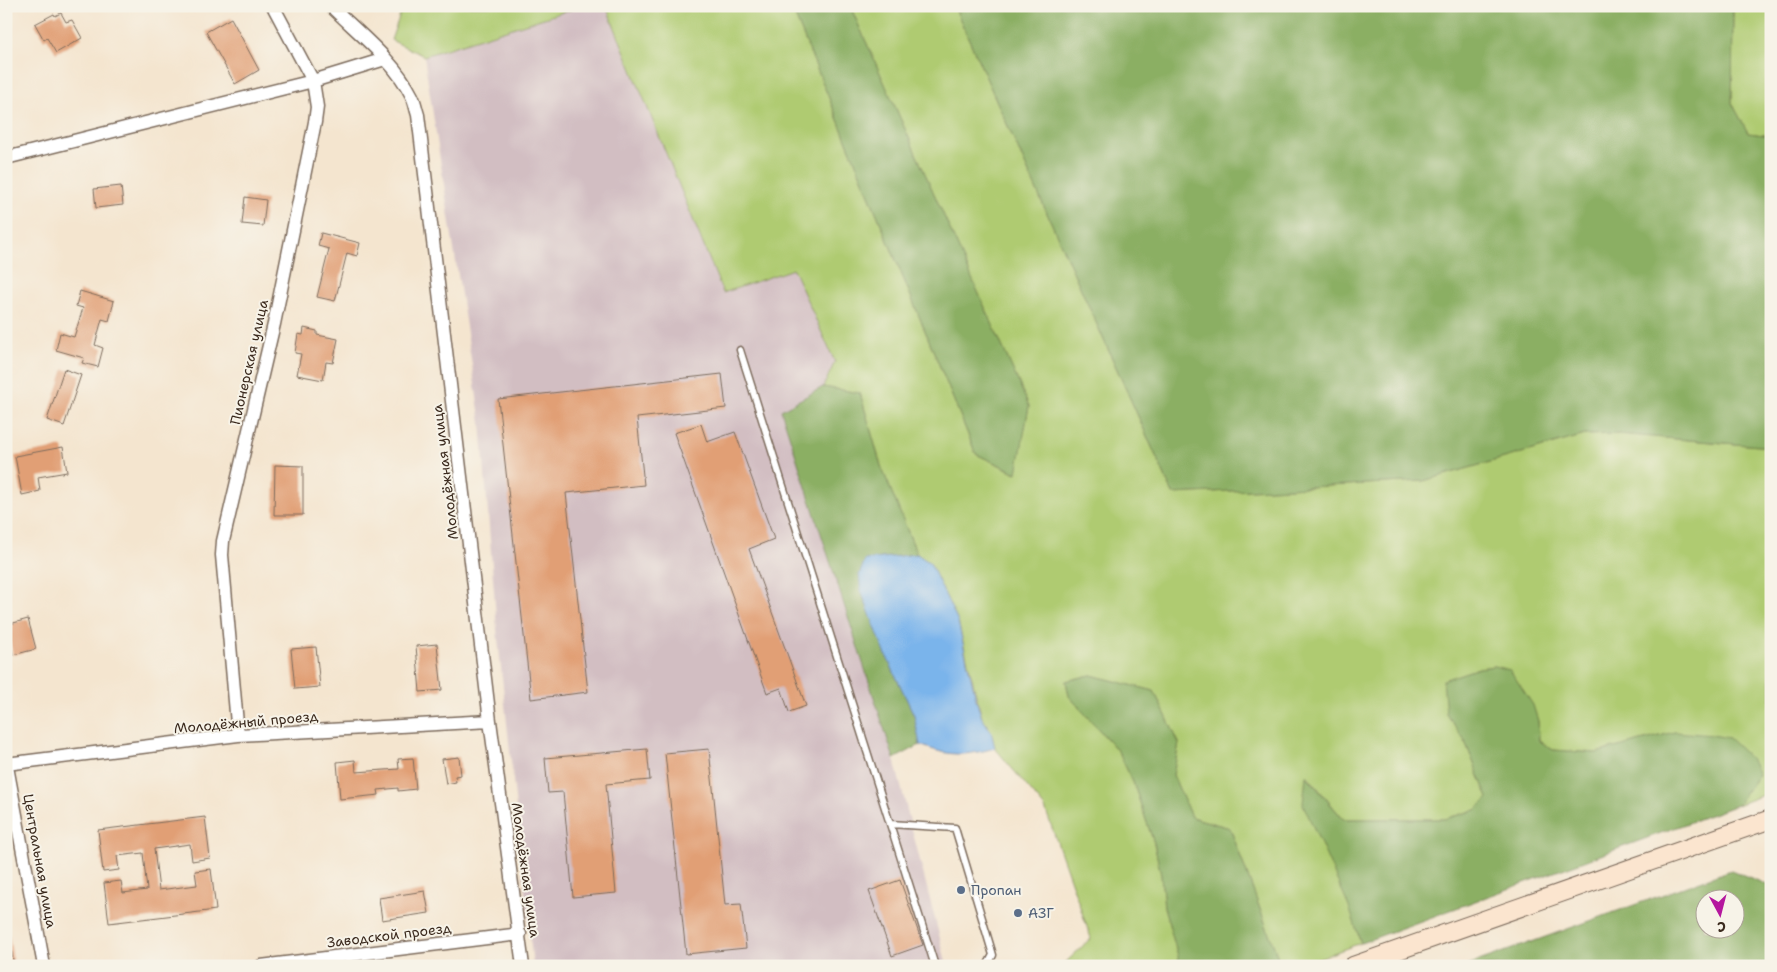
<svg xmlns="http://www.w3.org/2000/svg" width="1777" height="972" font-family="'Shantell Sans',sans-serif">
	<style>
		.industrial { fill: #d2bec2 }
		.green { fill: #afcb71; stroke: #757a48 }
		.forest { fill: #8baf63; stroke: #636c40; fill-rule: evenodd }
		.water { fill: #7ab4eb; stroke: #5a6f84 }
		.building { fill: #e19f75 }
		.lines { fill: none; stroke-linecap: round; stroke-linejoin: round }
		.lane-casing { stroke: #7c6b5c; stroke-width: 9 }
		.street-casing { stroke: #7c6b5c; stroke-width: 15 }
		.secondary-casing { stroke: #7c6b5c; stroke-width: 20 }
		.lane { stroke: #fff; stroke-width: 6 }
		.street { stroke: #fff; stroke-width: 12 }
		.secondary { stroke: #fbe5cf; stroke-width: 18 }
		.service-dot { fill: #5c6f8a; stroke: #f7f3e8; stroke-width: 2 }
		.labels { text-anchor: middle; stroke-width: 4; stroke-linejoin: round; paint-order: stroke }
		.street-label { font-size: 14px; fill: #3b2a1e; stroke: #f7f3e8 }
		.service-label { font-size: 14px; fill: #4e5e75; stroke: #f7f3e8; text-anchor: start }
	</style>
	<rect width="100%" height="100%" fill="#f7f3e8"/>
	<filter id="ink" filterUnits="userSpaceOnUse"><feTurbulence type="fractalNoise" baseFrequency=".02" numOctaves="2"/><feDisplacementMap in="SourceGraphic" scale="10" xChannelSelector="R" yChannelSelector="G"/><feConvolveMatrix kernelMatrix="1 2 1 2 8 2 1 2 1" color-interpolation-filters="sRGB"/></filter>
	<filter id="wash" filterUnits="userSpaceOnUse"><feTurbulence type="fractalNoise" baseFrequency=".0096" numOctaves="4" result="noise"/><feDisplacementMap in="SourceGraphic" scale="20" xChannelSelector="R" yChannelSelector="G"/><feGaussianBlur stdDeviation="1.12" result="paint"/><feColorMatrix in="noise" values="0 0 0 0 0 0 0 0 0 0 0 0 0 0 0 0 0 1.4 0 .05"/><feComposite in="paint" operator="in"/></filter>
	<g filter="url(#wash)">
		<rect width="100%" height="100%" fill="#f4e5cf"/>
		<path class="industrial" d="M582,6H606L723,293L793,269L836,362L823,387L781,410L894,759L947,966H533L497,630L481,423L424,56Z"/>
		<path class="green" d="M403,6H582L424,56L391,40Z
			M606,6H791L976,454L1016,473L1029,406L850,6H954L1173,494L1423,481L1585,435L1618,434L1771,447V792L1737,805L1759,774L1675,732L1596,753L1553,750L1539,741L1538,721L1495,666L1479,668L1444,680L1446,713L1464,739L1488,798L1476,810L1444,819H1343L1307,775L1361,943L1297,966H1281L1230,828L1191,817L1173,775L1179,743L1154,691L1091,675L1066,681L1069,696L1118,751L1133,782L1154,843L1161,874L1164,907L1181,966H1062L1091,938L1045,808L995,748L991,731L982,718L958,622L930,563L917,554L881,466L860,393L823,387L835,362L793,269L723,293Z
			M1733,6H1771V136L1748,133L1732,103Z"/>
		<path class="forest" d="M791,6H850L1029,406L1017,473L976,454Z
			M954,6H1733L1732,103L1748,133L1771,136V447L1618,434L1585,435L1423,481L1173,494Z
			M823,387L860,393L881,466L917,554L865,560L885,653L914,715L920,745L894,759L781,410Z
			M1495,666L1510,670L1533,705L1538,721L1539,741L1553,750L1596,753L1675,732L1712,735L1729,738L1751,759L1759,774L1737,805L1361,943L1349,907L1303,804L1306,775L1343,819H1444L1476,810L1488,798L1464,739L1446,713L1443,680L1479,668Z
			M1091,675L1154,691L1179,743L1173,775L1191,817L1230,828L1281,966H1181L1164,907L1161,875L1154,843L1133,782L1118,751L1069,696L1066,681Z
			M1731,870L1771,886V966H1465ZM1704,900H1734V930H1704Z"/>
		<path class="water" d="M917,554L930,563L958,622L977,703L982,718L991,731L995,748C965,756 950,757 920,745L914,715L885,653L861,591L859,575L865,560Z"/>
		<g id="blocks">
			<path class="building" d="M61,13L66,22L72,20L82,38L56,53L47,38L44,40L35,24L54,14L55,16Z
				M231,18L259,70L235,84L206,32Z
				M121,186L123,205L96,208L94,189Z
				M245,197L266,200L263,226L242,224Z
				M321,233L360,243L357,256L347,253L335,301L317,297L329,249L318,246Z
				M80,291L114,301L109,321L102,319L95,345L103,348L98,367L82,363L84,358L56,350L60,333L74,337L83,308L76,306Z
				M304,328L317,331V335L338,339L333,363L326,362L323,380L297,375L301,354L295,353L298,334L303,335Z
				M64,369L81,375L64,426L47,420Z
				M722,374L726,408L637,418L644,485L566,493L588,692L531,699L498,399Z
				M701,424L707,442L735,432L774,539L749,549L806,706L789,712L781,688L767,693L674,433Z
				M63,447L67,472L38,477L40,491L22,495L15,456Z
				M275,465L303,466V515H274Z
				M28,619L36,649L13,655L6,625Z
				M437,644L442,690L420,692L416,646Z
				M316,647L320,687L295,689L291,649Z
				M647,749L650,780L606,784L616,893L573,897L563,792L548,793L545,758Z
				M709,749L725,905L741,904L746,948L686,954L665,753Z
				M459,757L461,775L455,776L456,782L446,784L442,759Z
				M413,758L416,789L398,791V788L378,790L379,795L340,799L337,762L355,760L356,772L399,769L398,759Z
				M205,817L210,858L192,861L190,844L154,849L159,890L197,885L195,871L211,869L216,910L109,923L104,883L121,881L123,893L147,890L143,853L117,856L119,870L103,872L98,830Z
				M900,880L923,945L892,956L869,891Z
				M425,891L429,913L382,920L379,898Z
				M9,935L14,966H6V936Z"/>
		</g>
	</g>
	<g filter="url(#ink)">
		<use href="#blocks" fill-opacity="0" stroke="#7c6b5c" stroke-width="1"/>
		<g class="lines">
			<defs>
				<path id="lane" d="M740,350L935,966
					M890,824L955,828L993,955L987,966"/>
				<path id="street" d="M331,6C359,34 394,60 412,96C415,102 416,109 418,115L490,721L523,966
					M6,158L313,81L385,59
					M238,735L222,555L223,541L274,324L315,122L317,107L313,81L273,6
					M6,761L44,966
					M6,764L238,735L490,721
					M261,966L520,934"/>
				<path id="secondary" d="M1353,966L1771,819"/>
			</defs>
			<use href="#lane" class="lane-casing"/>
			<use href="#street" class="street-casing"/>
			<use href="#secondary" class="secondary-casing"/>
			<use href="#lane" class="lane"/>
			<use href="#street" class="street"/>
			<use href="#secondary" class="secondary"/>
		</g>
	</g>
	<g class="service-dot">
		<circle cx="961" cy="890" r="5"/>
		<circle cx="1018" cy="913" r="5"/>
	</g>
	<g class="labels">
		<g class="street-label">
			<text transform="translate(249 362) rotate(-77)" y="5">Пионерская улица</text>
			<text transform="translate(445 472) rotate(-97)" y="5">Молодёжная улица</text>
			<text transform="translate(246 722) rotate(-5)" y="5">Молодёжный проезд</text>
			<text transform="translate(40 861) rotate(80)" y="5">Центральная улица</text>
			<text transform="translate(526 870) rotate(82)" y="5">Молодёжная улица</text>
			<text transform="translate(389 935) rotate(-7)" y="5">Заводской проезд</text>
		</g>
		<g class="service-label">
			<text x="971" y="895">Пропан</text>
			<text x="1028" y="918">АЗГ</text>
		</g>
	</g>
	<rect width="1777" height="972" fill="none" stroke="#f7f3e8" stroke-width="25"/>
	<g transform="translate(1720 914) rotate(173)"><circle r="24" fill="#f7f3e8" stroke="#aca397"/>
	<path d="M0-4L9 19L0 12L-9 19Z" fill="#b5179e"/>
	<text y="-8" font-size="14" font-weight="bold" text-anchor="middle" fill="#3b2a1e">С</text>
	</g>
</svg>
